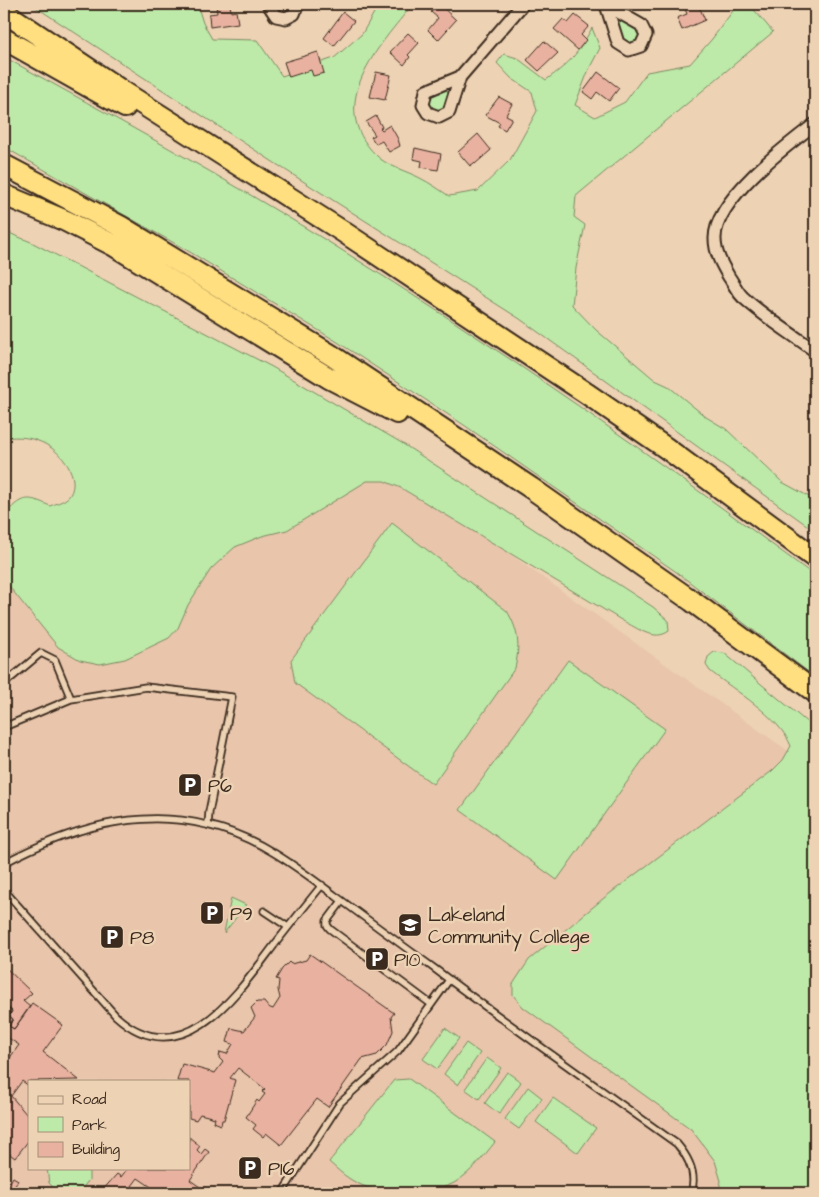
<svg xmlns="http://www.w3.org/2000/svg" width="819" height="1197" font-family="'Architects Daughter',sans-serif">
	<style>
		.built { fill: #e8c5ab; fill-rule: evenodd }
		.green { fill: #bdeaa8; stroke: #7c8a63 }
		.building { fill: #e9b1a0; stroke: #3b2a1e }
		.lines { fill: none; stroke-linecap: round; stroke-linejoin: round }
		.service-casing { stroke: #3b2a1e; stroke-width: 9 }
		.minor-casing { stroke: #3b2a1e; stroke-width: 15 }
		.motorway-casing { stroke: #3b2a1e; stroke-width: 24 }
		.service { stroke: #edd2b4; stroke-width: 5.5 }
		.minor { stroke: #edd2b4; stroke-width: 11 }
		.motorway { stroke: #ffdf80; stroke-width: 20 }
		.labels { text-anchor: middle; stroke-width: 5; stroke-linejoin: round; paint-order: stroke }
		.poi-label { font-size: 19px; fill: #3b2a1e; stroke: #edd2b4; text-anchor: start }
	</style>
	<rect width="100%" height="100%" fill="#edd2b4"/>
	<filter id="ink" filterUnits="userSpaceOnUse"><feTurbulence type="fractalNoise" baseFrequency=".02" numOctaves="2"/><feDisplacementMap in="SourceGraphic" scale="10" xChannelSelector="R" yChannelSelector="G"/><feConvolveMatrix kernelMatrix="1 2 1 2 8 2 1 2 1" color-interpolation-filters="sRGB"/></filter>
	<g filter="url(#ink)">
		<path class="built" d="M361,449L815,770V1193H4V532ZM29,1081H189V1168H29Z"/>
		<path class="green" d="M31,4H197L203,23L212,39L257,40L282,76L334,58L362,34L379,4H413C379,46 324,104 376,155C386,166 407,171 420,178C430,183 440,190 449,196L478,191L510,160L537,111L532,92L511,78L497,63L504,54L517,58L546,80C571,62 577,55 592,28L600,48L589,69L575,105L595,117L625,102L647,72L690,64L712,39L738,4H749L773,32L576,196L574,217L585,225L576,268L572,305L596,330L655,380L668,386L706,417L726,429L782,482L815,500V531L520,319L287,171Z
			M619,20L637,29L640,35L637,42L631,45L624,43L616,22Z
			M4,57C114,117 225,178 332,244C499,347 658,460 815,576V677L675,571L464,425L336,341L190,252L4,147Z
			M447,88L451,90L447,106L439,112L432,110L428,103L430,96Z
			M4,231L31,242L272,367L400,442L653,607L668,620L669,631C654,642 638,628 623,621L401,488L384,481H367L287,530L262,536L235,547L211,569L188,605L178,628L169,638L125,659L100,664L80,660L58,647L4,580V516C21,496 27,495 50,506C57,503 66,501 70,495C81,476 61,452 45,444C32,437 18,436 4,438Z
			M392,523L507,611C519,631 520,646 515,668L433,784L295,683L291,660Z
			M714,652L724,653L815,729V1193H718L721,1181L715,1161L691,1129L523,1007L513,995V984L529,960L604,898L772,771L783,760L791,746C779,716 735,691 710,671L706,665L708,657Z
			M568,660L665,729L557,880L460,810Z
			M231,898L246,905L224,933Z
			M445,1028L459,1038L437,1069L423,1059Z
			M466,1043L480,1053L458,1085L444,1074Z
			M487,1058L501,1068L479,1099L465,1089Z
			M507,1072L521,1082L499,1114L485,1103Z
			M409,1079L495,1142C483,1157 471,1173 454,1183C426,1197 377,1197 350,1179C342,1174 336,1168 329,1162L394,1080Z
			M528,1087L542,1098L519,1129L505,1119Z
			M553,1098L596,1128L578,1153L536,1122Z
			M47,1168H89V1180L80,1191L59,1193L49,1183Z"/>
		<path class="building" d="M216,4H230L231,12L236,11L238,23L210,27L209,14L217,13Z
			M439,4L456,20L438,40L428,30L438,18L431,12Z
			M683,4H698L705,20L682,30L677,18L687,14Z
			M343,12L354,21L334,46L324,38Z
			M575,15L589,26L581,35L586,40L578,50L554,29L563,19L568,23Z
			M408,33L419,43L408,55L410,57L404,65L390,52Z
			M544,41L558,53L539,71L527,60Z
			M318,52L324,73L313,76L311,70L289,77L284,62Z
			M376,72L391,75L385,100L370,97Z
			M598,72L619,88L609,101L597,92L592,99L583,92Z
			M499,97L512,104L506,115L512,118L505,130L498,126L500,123L485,115Z
			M376,116L382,127L380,128L382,130L390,125L398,139L400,146L389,152L382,141L376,144L371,137L375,135L366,122Z
			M478,134L491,150L475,164L474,163L470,166L458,152Z
			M415,148L441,154L438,170L421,167L422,161L413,159Z
			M310,954L394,1013L391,1017L393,1031L387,1045L377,1055L362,1059L328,1107L317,1099L281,1145L266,1133L263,1137L253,1129L256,1125L246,1117L257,1100L259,1102L265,1094L262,1092L265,1089L238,1068L230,1078L235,1080L224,1120H222L221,1125L214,1122L215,1118L200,1114L196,1120L189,1118V1081H177L182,1064L215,1073L223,1062L219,1058L220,1052L227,1054L233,1044L227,1042L231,1028L244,1031L255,1017L251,1008L257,1002H264L268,1007L273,1009L280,998L278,990L279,980L276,979L282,969L289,962L291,964L306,960Z
			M4,966L32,993L23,1001L30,1007L14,1029L9,1026L13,1019L9,1016L12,1011L4,1005Z
			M32,1003L63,1025L43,1052L79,1080L29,1081V1086L22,1081L11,1096L27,1115L29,1114V1140L15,1158L4,1150V1066L19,1045L4,1035V1005L12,1011L9,1016L13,1019L9,1026L14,1029Z
			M189,1137L200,1146L197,1150L201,1154L205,1149L209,1152L190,1180L200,1187L196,1193H183L176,1188L172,1193H160L138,1178L132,1186L136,1189L134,1193H100L117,1174L121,1177L127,1169L125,1168H189Z
			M13,1177L18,1180L15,1186L25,1193H4V1180L9,1184Z"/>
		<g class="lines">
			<defs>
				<path id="service" d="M4,684L41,653L55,660L71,699
					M4,727L71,699L146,687L232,697L209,812L208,825
					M4,863C66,830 136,807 207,825C257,836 297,867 337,897C369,921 402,945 435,969C514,1029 596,1086 677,1144C689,1158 697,1175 691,1193
					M4,890L116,1016C181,1075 236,996 272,948C288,927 305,906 322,885
					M342,901L327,921V925L330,929L431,1004
					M264,911L288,927
					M282,1193L340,1103L398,1051L449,980"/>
				<path id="minor" d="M268,4L276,16L286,18L294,14L298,4
					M604,4L641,25L646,35L641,46L629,50L618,43L607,8
					M460,77L449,112L439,117L428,113L423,105L426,91Z
					M460,77L523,4
					M815,124C786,146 714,200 715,239C715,253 722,265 729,277C734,284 738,294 745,299C766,318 792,334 815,351"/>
				<path id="motorway" d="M4,12L122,91L342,231L586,393L666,448L815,558
					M4,39L125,107
					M4,165L120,226L331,355L531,488L692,601L815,692
					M4,195L66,221L113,245L329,378L397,413"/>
			</defs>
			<use href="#service" class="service-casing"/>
			<use href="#minor" class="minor-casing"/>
			<use href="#motorway" class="motorway-casing"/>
			<use href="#service" class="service"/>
			<use href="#minor" class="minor"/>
			<use href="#motorway" class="motorway"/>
		</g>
	</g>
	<defs>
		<symbol id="parking-square" viewBox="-11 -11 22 22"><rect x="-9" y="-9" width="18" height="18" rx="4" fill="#3b2a1e" stroke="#edd2b4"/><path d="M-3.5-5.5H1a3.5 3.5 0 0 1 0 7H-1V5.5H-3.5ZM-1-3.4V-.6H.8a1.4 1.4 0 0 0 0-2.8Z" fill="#fff"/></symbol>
		<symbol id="university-square" viewBox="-11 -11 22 22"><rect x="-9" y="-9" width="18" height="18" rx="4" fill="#3b2a1e" stroke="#edd2b4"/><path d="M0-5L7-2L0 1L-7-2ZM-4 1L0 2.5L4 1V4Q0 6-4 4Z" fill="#fff"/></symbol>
	</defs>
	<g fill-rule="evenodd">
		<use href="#parking-square" x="176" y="771" width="28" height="28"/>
		<use href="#parking-square" x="198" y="899" width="28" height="28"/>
		<use href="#university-square" x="396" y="911" width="28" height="28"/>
		<use href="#parking-square" x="98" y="923" width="28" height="28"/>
		<use href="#parking-square" x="363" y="945" width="28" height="28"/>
		<use href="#parking-square" x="236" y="1154" width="28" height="28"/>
	</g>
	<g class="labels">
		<g class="poi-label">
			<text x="208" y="792">P6</text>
			<text x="230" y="920">P9</text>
			<text x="428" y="921">Lakeland<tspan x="428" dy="22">Community College</tspan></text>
			<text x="130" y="944">P8</text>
			<text x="394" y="966">P10</text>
			<text x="268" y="1175">P16</text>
		</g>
	</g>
	<rect width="819" height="1197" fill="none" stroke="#edd2b4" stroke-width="20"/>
	<rect x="10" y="10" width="799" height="1177" fill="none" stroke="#3b2a1e" stroke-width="2" filter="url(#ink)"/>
	<rect x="28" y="1080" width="162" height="90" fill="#edd2b4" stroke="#a68f78"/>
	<rect x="38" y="1096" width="25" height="8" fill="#edd2b4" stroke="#a68f78"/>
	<text x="72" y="1104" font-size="15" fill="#3b2a1e">Road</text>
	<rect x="38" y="1117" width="25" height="15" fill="#bdeaa8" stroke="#a68f78"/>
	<text x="72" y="1130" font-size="15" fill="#3b2a1e">Park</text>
	<rect x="38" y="1142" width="25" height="15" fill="#e9b1a0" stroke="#a68f78"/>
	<text x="72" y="1154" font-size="15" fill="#3b2a1e">Building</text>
</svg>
